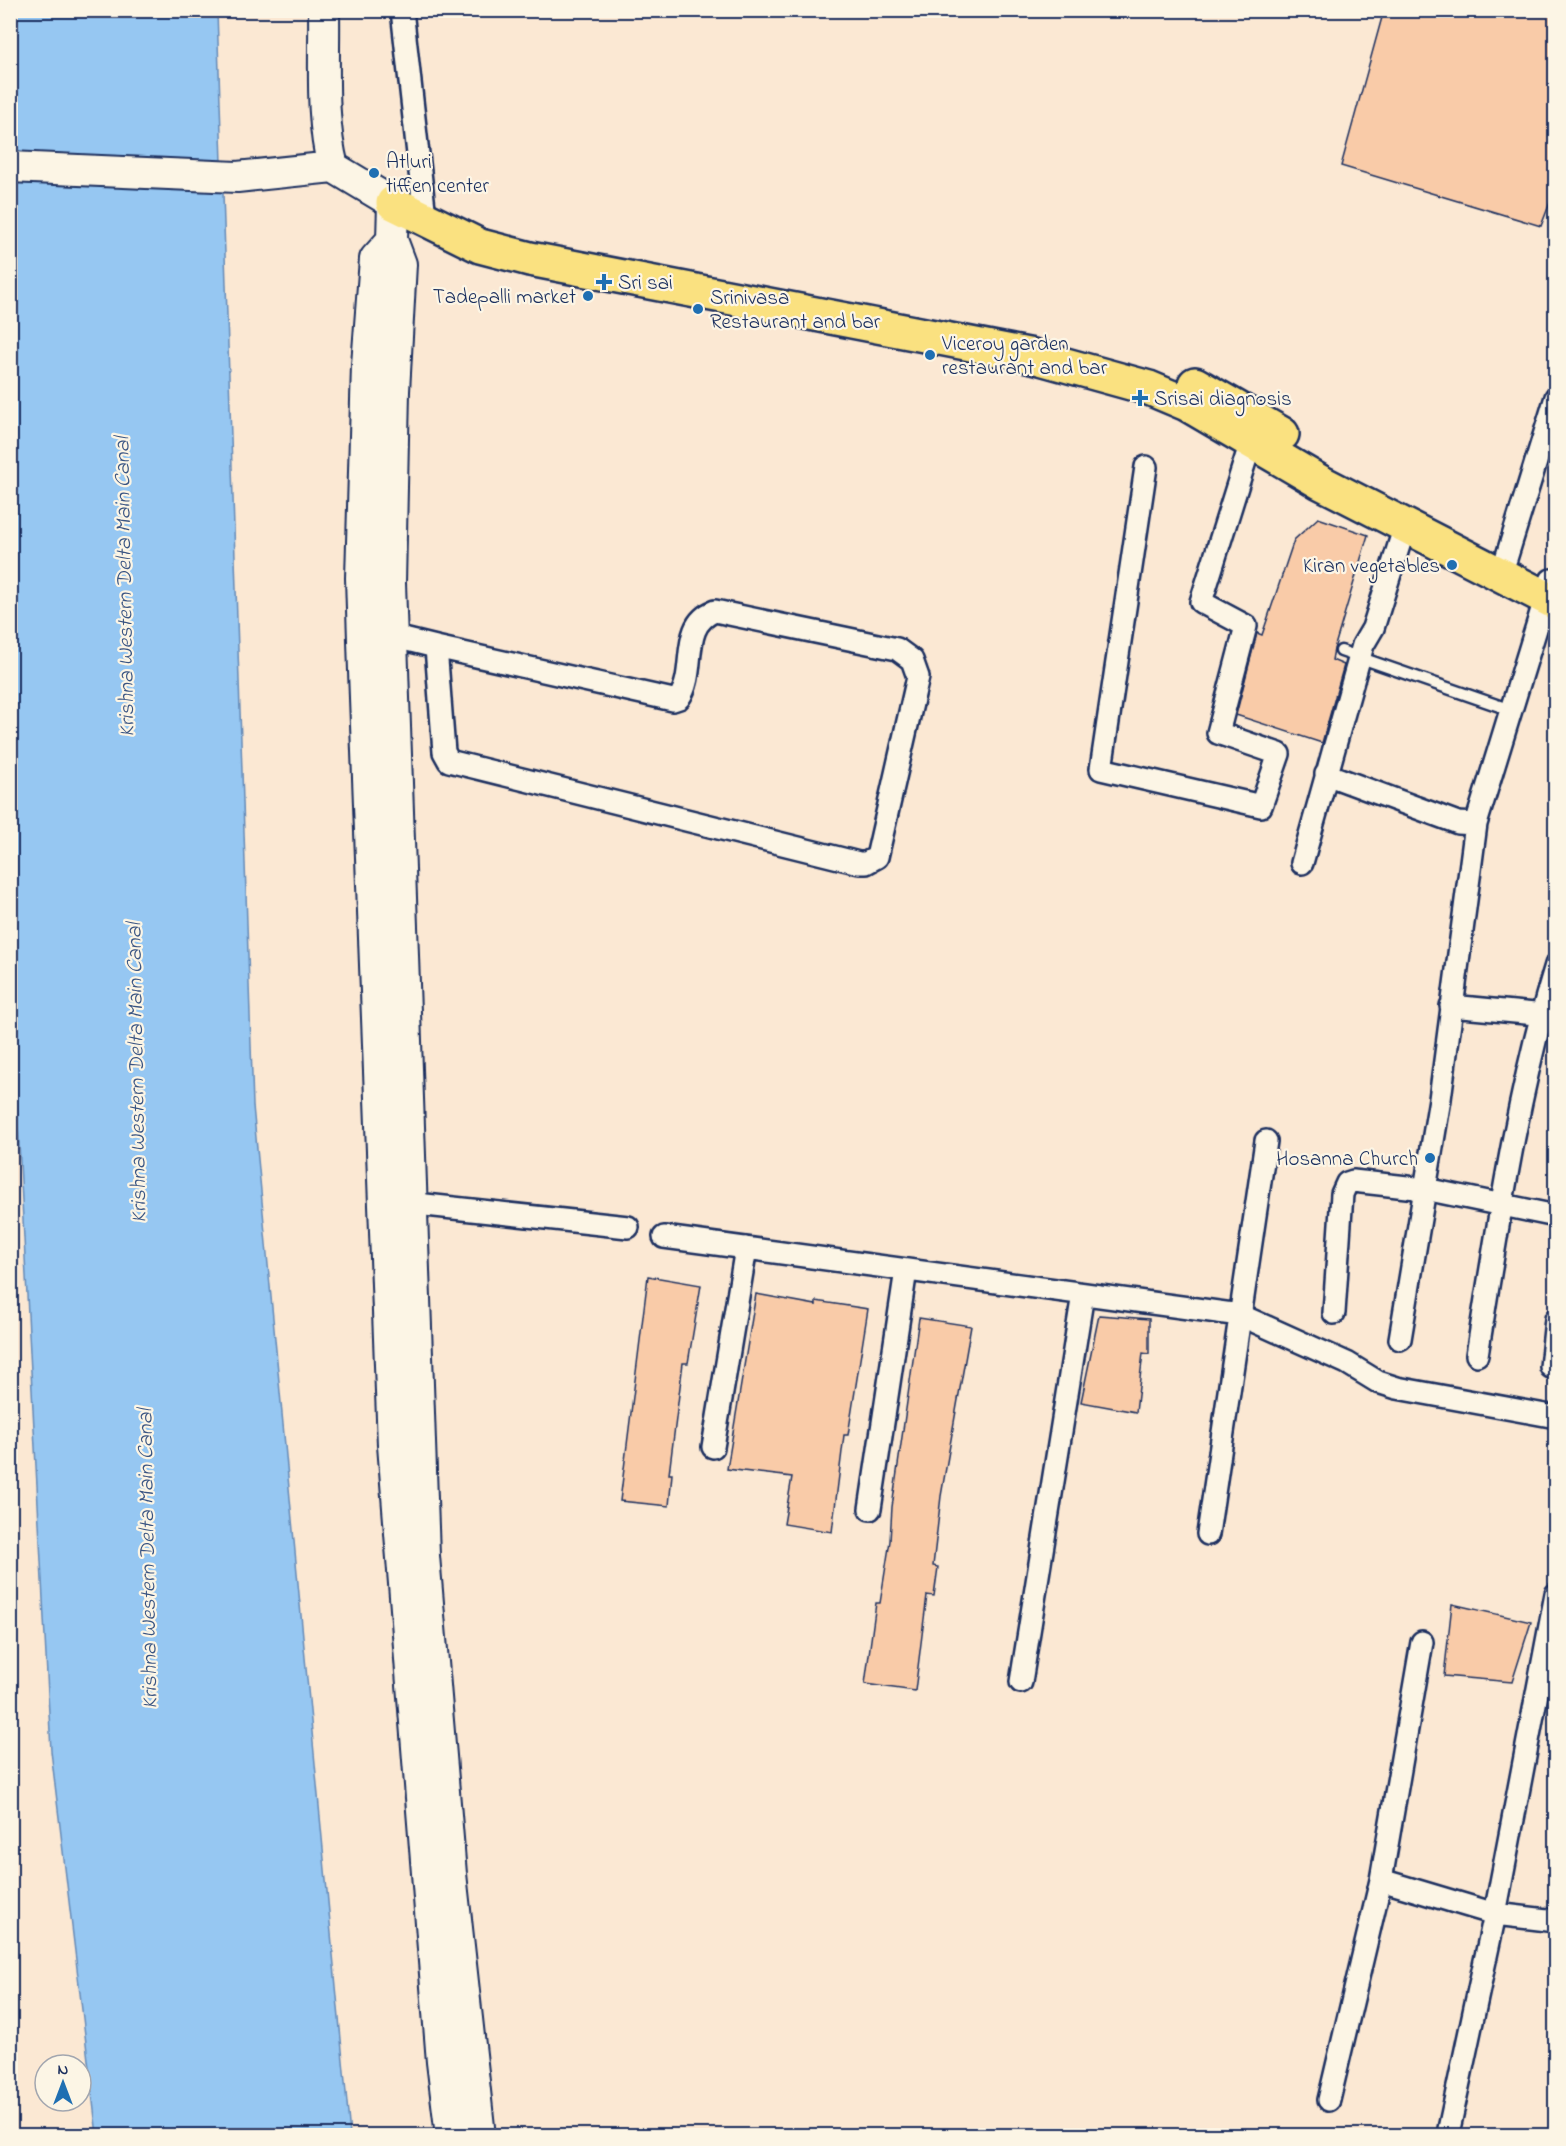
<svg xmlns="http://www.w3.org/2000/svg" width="1566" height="2146" font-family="'Indie Flower',sans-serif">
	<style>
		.water { fill: #96c7f2; stroke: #658ab7; stroke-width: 1.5 }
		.building { fill: #f9cba8; stroke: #1b2f5e; stroke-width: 1.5 }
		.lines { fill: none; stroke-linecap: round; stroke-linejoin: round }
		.lane-casing { stroke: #1b2f5e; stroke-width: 15 }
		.street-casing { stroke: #1b2f5e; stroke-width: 26 }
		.secondary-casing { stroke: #1b2f5e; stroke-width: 34 }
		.primary-casing { stroke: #1b2f5e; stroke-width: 38 }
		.lane { stroke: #fcf5e5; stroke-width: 10 }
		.street { stroke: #fcf5e5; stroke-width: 21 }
		.secondary { stroke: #fcf5e5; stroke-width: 30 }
		.primary { stroke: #fae180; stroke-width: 33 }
		.poi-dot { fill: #1f6fb2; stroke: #fcf5e5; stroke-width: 2 }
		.labels { text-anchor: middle; stroke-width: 4.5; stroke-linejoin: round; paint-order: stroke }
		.poi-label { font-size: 21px; fill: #1b2f5e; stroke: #fcf5e5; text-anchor: start }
		.water-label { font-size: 22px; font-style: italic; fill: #3a5583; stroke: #fcf5e5 }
	</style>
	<rect width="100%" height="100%" fill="#fbe8d3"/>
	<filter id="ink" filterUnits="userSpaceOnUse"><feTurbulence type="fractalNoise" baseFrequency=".0167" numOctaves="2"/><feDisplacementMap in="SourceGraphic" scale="12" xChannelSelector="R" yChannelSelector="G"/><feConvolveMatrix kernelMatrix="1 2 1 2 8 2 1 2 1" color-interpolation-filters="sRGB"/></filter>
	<g filter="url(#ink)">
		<path class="water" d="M10,11H217L253,1106L350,2135H97L51,1751L11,991Z"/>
		<path class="building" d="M1384,10H1556V187L1541,226L1341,166Z
			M1318,518L1368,535L1334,649L1332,660L1344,665L1322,743L1236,715L1257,633L1262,635L1294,540Z
			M648,1276L701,1285L688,1363H683L669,1474H672L669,1506L620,1501Z
			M756,1294L816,1305V1301L868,1309L848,1435H844L832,1532L784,1524L792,1477L727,1469Z
			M1099,1315L1149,1319V1354L1143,1353L1136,1412L1081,1402Z
			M919,1318L971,1326L941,1496L933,1566L938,1567L934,1596L927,1595L915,1691L865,1684L876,1603H880L890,1541L892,1507Z
			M1452,1604L1531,1622L1512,1682L1444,1676Z"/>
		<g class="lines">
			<defs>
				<path id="lane" d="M1341,651L1511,710"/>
				<path id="street" d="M402,10L425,217
					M1146,467L1101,769L1261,806L1279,754L1218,733L1246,626L1201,602L1251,442
					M1498,573L1506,559L1556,397
					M391,636L436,647L444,752L449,761L859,863H866L877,857L918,677L912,660L897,649L715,611C678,625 698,672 679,698L673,700L436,647
					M1326,774L1458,823L1476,824
					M1302,863L1363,645L1373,628L1405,526
					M1451,1006L1556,1016
					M398,1202L628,1227
					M664,1237L1240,1315L1347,1363L1378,1382L1397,1388L1556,1417
					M1334,1313L1342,1194L1347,1183L1353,1181L1425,1189L1556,1216
					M1400,1339L1440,1099L1476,824L1551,580
					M1477,1355C1498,1225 1517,1092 1556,965
					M1551,1367L1556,1319
					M713,1447L746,1248
					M870,1509L906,1270
					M1208,1534L1266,1141
					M1021,1682L1083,1294
					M1381,1880L1495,1914L1556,1921
					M1329,2100L1381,1880L1422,1642
					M1449,2129L1495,1914L1556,1594"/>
				<path id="secondary" d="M324,10C325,61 320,117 333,167L393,203L392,240L401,264L394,391L390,583L424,1556L451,1874L480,2136
					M10,167L237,177L333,167
					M392,240L375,259L367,365L361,578L364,671L393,1445L442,2062L451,2136"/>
				<path id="primary" d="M393,203L480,246L530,259L1033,356L1149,388L1187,404L1320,482L1556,603
					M1195,384L1282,434"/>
			</defs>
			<use href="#lane" class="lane-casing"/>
			<use href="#street" class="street-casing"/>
			<use href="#secondary" class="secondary-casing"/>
			<use href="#primary" class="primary-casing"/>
			<use href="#lane" class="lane"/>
			<use href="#street" class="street"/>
			<use href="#secondary" class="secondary"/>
			<use href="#primary" class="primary"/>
		</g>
	</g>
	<g class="poi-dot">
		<circle cx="374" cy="173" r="6"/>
		<path d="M601 273h6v6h6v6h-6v6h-6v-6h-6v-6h6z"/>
		<circle cx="588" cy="296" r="6"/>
		<circle cx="698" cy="309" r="6"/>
		<circle cx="930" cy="355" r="6"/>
		<path d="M1137 389h6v6h6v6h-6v6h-6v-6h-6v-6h6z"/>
		<circle cx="1452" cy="565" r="6"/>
		<circle cx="1430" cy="1158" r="6"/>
	</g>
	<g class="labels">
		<g class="poi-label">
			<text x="386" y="168">Atluri<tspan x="386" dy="24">tiffen center</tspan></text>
			<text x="618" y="289">Sri sai</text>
			<text x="576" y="303" text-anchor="end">Tadepalli market</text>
			<text x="710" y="304">Srinivasa<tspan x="710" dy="24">Restaurant and bar</tspan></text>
			<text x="942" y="350">Viceroy garden<tspan x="942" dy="24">restaurant and bar</tspan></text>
			<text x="1154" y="405">Srisai diagnosis</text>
			<text x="1440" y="572" text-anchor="end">Kiran vegetables</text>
			<text x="1418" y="1165" text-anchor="end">Hosanna Church</text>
		</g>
		<g class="water-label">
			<text transform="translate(123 587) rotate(-91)" y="8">Krishna Western Delta Main Canal</text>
			<text transform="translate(135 1073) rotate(-91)" y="8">Krishna Western Delta Main Canal</text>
			<text transform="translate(146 1559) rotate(-91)" y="8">Krishna Western Delta Main Canal</text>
		</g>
	</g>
	<rect width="1566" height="2146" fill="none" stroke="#fcf5e5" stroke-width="36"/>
	<rect x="18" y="18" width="1530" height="2110" fill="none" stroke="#1b2f5e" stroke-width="2" filter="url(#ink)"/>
	<g transform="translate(63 2083)"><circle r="28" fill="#fcf5e5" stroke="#a2a6af" stroke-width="1.5"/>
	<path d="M0-4.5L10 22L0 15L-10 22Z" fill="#1f6fb2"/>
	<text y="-9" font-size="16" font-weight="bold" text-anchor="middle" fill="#1b2f5e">N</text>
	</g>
</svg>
